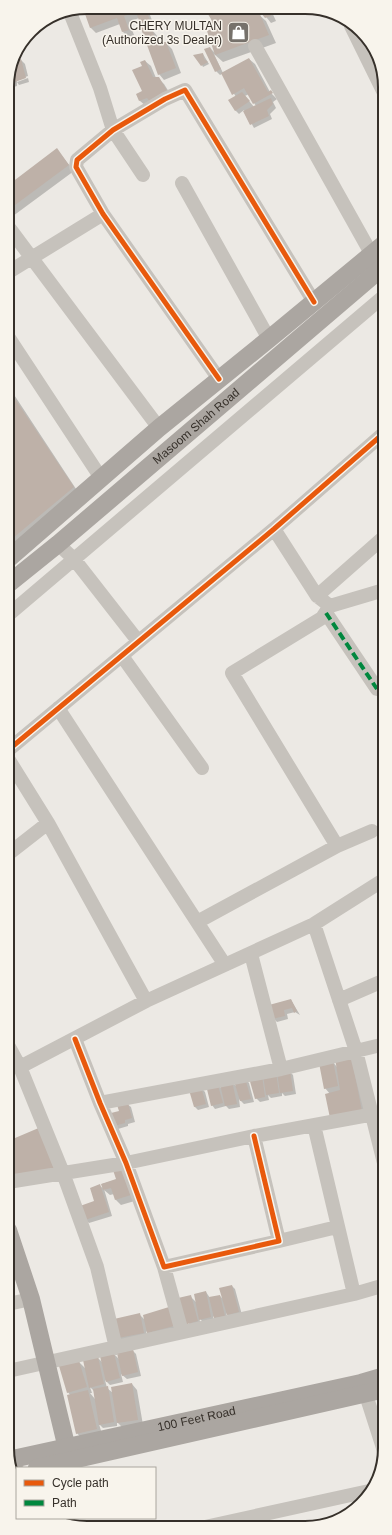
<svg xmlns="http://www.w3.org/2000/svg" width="392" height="1535" font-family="Arial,sans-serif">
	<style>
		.shadow { fill: #0003; fill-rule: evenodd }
		.building { fill: #beb1a8 }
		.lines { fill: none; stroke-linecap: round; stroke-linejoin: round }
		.minor { stroke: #c6c2bc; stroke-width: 14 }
		.major { stroke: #aba6a1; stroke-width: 18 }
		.quiet { stroke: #00873e; stroke-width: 4; stroke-dasharray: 8 4; stroke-linecap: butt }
		.cycleway-casing { stroke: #f8f4ec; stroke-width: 8 }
		.cycleway { stroke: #e8590c; stroke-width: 5 }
		.labels { text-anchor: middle; stroke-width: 3; stroke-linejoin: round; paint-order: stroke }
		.poi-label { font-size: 12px; fill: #36302a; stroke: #f8f4ec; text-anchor: end }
		.street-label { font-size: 12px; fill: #36302a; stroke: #f8f4ec }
		.rim { fill: none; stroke: #36302a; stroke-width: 2 }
	</style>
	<rect width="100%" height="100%" fill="#ece9e4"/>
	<path class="shadow" d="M106,7H147L153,23L148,25L158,37L160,43H166L172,49L181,73L164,80L159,74L143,25L139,18L129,22L134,35L128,37L123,32L120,24L96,33L90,27Z
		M205,8H254L256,14H258L266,21L276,43L223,62L214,54L223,73L249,59L255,64L270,92L277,99L273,102L276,108L270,114L272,119L254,128L244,110L239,114L235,110L236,97L222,74L220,75L216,71L210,48L215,53L216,29L212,18ZM249,94L254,103L256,106L254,107L245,96Z
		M259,8H270L276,21L271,23Z
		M319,9H321L330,14L326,15Z
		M203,54L209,64L203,67L202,65Z
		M21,60L25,64L28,76L17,80V86L7,89L12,63Z
		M145,61L151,66L156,78H158L164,84L174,100L146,106L140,101L137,95L144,92L143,66Z
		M28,78L29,82L19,85L17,82Z
		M57,150L74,171L13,216L7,210Z
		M7,384L80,495L14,551L7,544Z
		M291,1000L300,1015L295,1012L287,1014L288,1019L277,1022L273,1018Z
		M351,1056L367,1117L330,1094L325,1088L333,1062L337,1067Z
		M289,1071L293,1075L296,1094L285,1096L282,1093V1096L271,1098L268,1095L269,1100L260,1102L256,1098L250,1078Z
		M245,1079L249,1083L254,1102L244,1104L239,1099L240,1107L229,1109L226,1106L215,1109L212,1105L217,1083L222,1089L232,1082L237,1087Z
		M201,1088L205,1092L209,1107L198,1110L194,1106Z
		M127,1104L131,1107L135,1122L128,1124V1126L118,1129L115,1125L120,1112Z
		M41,1128L8,1185V1143Z
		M117,1180L138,1200L121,1205L116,1200L114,1194L110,1195L104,1190L102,1184Z
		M100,1186L104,1189L112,1216L89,1223L86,1220L96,1202Z
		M232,1286L235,1289L242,1315L231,1318L226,1313L228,1319L218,1321L213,1316L214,1321L204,1323L199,1318L201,1325L189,1328L190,1296L196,1302L206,1292L210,1298L220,1296L224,1300Z
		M169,1308L177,1329L151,1336L146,1331L147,1336L122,1341L118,1338L139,1314L145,1320Z
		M132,1350L136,1354L141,1376L127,1379L121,1374L123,1382L110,1385L105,1380L107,1388L113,1393L132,1384L137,1390L143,1425L123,1428L117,1422V1426L103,1428L99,1424L102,1434L82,1439L77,1433L70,1395L68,1392L79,1362L86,1369L98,1358L103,1363L114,1354L119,1359ZM90,1387L94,1391L95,1399L90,1393H92Z"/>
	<path class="building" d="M104,7H131L133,13L124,16L129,30L122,32L117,18L90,28L85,14Z
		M134,7H145L150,20L140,23Z
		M204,8H250L252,14L259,12L269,35L215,55L207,31L214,28L211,19Z
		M257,8H268L271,16L265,18Z
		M147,23L149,30H152L157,42H166L176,68L158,75L140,26Z
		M210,47L221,69L215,72L204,49Z
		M203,53L204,59L208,62L201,66L193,55Z
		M249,58L268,92L271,90L273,93L253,104L244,88L232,95L221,73Z
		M21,59L26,78L15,82L11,66L12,62Z
		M145,60L153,77H159L169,94L165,99L159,94L160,100L151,103L147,98L139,101L136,94L142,91L132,70L142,66L140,62Z
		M10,69L14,82L7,85V82Z
		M242,92L250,101L235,111L228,100Z
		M271,98L273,104L267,110L269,116L250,125L243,111Z
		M57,148L69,165L7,211V186Z
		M7,387L74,487L7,543Z
		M291,999L297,1011L294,1013L292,1008L284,1010L285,1016L272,1019L269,1005Z
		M351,1055L362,1111L330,1118L325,1094L340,1090L335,1058Z
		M333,1061L338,1086L324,1089L319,1063Z
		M290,1070L293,1091L280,1093L277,1072Z
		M276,1073L279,1093L266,1095L263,1075Z
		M262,1075L265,1097L255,1099L249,1078Z
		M245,1078L251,1099L240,1101L234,1081Z
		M232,1081L237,1104L225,1106L220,1084Z
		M217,1082L223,1103L211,1106L206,1085Z
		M201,1087L206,1104L194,1107L189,1090Z
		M128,1103L132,1118L125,1120V1123L114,1126L111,1113L119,1111L117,1105Z
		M41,1127L59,1172L8,1178V1141Z
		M123,1163L134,1194L115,1200L111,1188L103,1190L101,1184L116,1179L112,1167Z
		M100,1184L109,1212L85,1220L80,1206L94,1201L90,1188Z
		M232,1285L239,1312L227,1315L219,1288Z
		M206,1291L211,1317L199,1320L194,1294Z
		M191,1295L198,1321L184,1325L178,1298Z
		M220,1295L225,1316L214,1318L209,1297Z
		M169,1307L174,1326L147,1333L143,1315Z
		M140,1313L144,1333L118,1338L114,1319Z
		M133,1349L138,1372L122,1376L117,1353Z
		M114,1353L120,1378L106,1382L100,1356Z
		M98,1357L104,1384L89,1388L83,1360Z
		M79,1361L87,1387L67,1393L59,1366Z
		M132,1383L138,1420L117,1423L111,1387Z
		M108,1386L114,1422L99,1425L93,1389Z
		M88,1390L97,1429L76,1434L67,1395Z"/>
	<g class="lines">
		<path class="minor" d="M69,10L100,88L113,130L143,175
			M351,26L384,93
			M255,46L372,255
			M182,183L269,339
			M10,229L159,428
			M7,273L103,214
			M7,335L101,478
			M219,379L103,214L76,167L77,160L113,130L165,99L185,90L314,302
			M274,529L317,596L330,606L384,590
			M58,544L74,559L138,641
			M317,596L384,537
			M330,606L322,618L232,673L337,846
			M326,613L377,689
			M7,616L384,296
			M122,656L202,768
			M58,708L225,965
			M7,751L274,529L384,433
			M7,757L48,823L146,1001
			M7,855L48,823
			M199,921L337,846L372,831
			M314,924L356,1051L385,1167
			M251,954L281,1069
			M339,1000L385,980
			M75,1039L100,1103L126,1163L164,1267L279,1241L254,1136
			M8,1045L20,1067L63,1173L97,1267L116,1348
			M20,1067L146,1001L314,924L385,879
			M100,1103L281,1069L385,1044
			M314,1125L354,1294
			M8,1182L126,1163L254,1136L385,1112
			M279,1241L337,1227
			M164,1267L182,1332
			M8,1304L31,1299
			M8,1371L354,1294L385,1285
			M366,1395L385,1454
			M205,1527L369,1491"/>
		<g class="major">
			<path d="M7,560L159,428L269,339L384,244"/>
			<path id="s1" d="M7,585L58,544L384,266"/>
			<path d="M8,1230L31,1299L69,1457"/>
			<path id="s2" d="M8,1460L361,1383L385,1376"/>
			<path d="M37,1468L385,1389"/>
			<path d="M15,1473H17"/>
		</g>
		<path class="quiet" d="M326,613L377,689"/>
		<defs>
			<path id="cycleway" d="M219,379L103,214L76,167L77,160L113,130L165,99L185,90L314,302
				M7,751L274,529L384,433
				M75,1039L100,1103L126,1163L164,1267L279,1241L254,1136"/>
		</defs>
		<use href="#cycleway" class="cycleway-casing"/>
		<use href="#cycleway" class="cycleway"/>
	</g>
	<defs>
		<symbol id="shop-square" viewBox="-11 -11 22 22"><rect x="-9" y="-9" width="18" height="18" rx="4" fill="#76716b" stroke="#f8f4ec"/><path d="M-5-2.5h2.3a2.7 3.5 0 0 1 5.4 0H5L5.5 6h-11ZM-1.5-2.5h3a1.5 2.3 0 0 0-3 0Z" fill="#fff"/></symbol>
	</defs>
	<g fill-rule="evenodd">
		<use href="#shop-square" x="226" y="20" width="25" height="25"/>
	</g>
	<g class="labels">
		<g class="poi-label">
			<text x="222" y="30">CHERY MULTAN<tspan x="222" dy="14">(Authorized 3s Dealer)</tspan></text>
		</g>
		<g class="street-label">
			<text dy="4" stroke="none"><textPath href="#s1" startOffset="247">Masoom Shah Road</textPath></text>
			<text dy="4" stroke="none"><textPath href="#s2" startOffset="193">100 Feet Road</textPath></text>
		</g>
	</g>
	<path d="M0 0H392V1535H0ZM87 14H305A73 73 0 0 1 378 87V1448A73 73 0 0 1 305 1521H87A73 73 0 0 1 14 1448V87A73 73 0 0 1 87 14Z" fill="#f8f4ec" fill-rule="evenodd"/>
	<path class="rim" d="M87 14H305A73 73 0 0 1 378 87V1448A73 73 0 0 1 305 1521H87A73 73 0 0 1 14 1448V87A73 73 0 0 1 87 14Z"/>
	<rect x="16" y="1467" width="140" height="52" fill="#f8f4ec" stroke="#aaa69e"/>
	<rect x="24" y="1480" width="20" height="6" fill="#e8590c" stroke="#aaa69e"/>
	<text x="52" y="1487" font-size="12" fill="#36302a">Cycle path</text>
	<rect x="24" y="1500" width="20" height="6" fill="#00873e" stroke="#aaa69e"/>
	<text x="52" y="1507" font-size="12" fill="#36302a">Path</text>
</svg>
